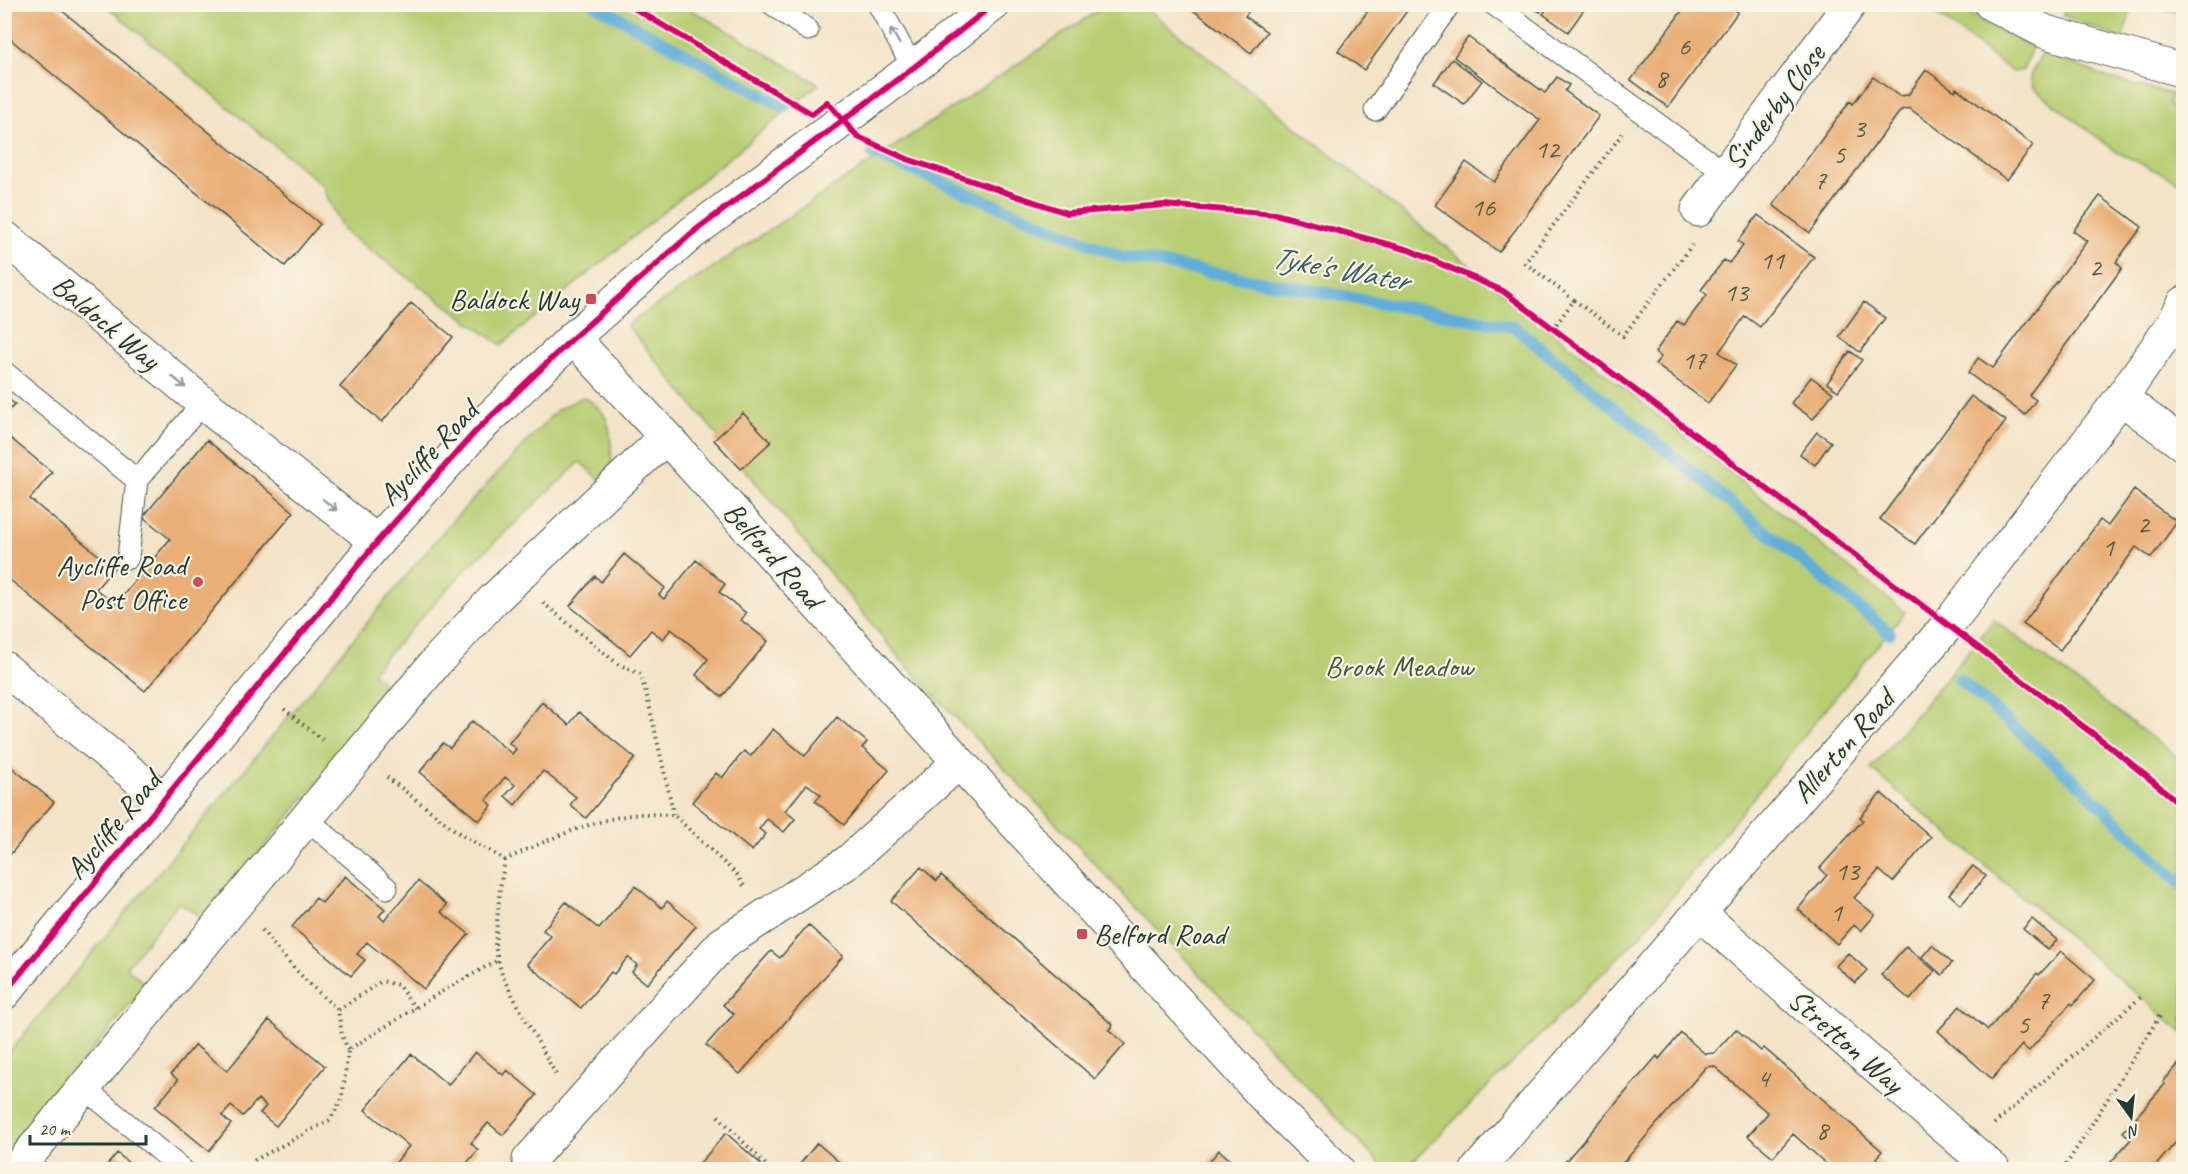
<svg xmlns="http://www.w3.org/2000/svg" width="2188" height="1174" font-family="Caveat,sans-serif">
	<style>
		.green { fill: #b7ce73; stroke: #6b8654; stroke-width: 1.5 }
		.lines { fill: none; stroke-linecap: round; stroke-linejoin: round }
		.stream { stroke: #5eadd8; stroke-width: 12 }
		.building { fill: #e9af77 }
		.service-casing { stroke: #3f564a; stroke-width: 23 }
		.minor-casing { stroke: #3f564a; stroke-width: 35 }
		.tertiary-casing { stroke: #3f564a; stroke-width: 35 }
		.path { stroke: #3f564a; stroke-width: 4; stroke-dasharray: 1.5 4.5; stroke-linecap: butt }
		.service { stroke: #fff; stroke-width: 21 }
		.minor { stroke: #fff; stroke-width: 33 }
		.tertiary { stroke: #fff; stroke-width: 33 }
		.cycleway-casing { stroke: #fcf5e5; stroke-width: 10 }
		.cycleway { stroke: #d6006c; stroke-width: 6 }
		.oneway { stroke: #8f9e9a }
		.poi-dot { fill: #d1495b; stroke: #fcf5e5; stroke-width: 2 }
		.labels { text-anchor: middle; stroke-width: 4.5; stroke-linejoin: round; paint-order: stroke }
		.number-label { font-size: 27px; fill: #525a45 }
		.street-label { font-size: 30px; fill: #1f3d34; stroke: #fcf5e5 }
		.poi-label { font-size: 30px; fill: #1f3d34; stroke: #fcf5e5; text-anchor: end }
		.park-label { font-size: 30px; fill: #3d5a41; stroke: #fcf5e5 }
		.water-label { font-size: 32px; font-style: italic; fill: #325f65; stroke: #fcf5e5 }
	</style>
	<rect width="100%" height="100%" fill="#fcf5e5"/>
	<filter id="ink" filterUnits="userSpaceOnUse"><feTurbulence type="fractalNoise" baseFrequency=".0167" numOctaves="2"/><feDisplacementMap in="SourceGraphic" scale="12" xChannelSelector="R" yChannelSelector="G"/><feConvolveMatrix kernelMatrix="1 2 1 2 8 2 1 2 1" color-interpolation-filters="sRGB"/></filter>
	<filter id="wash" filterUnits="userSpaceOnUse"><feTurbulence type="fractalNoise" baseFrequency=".008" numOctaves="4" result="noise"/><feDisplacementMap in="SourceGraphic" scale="24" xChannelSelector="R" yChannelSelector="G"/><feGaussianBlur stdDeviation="1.35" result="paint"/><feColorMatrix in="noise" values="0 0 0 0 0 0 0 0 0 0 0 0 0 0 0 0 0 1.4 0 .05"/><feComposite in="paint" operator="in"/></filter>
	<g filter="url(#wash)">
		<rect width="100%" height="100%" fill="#f3e3c7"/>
		<path class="green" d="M105,5H683L819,84L501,345L343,230L322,185Z
			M1106,5H1142L1905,612L1641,935L1405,1169H1385L901,660L627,325Z
			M1925,5H1951L2032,47L2023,70L2013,72Z
			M2099,5H2123L2132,8L2122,39L2063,15L2065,9Z
			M2149,5H2183V13Z
			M2043,52L2111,79L2171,94L2169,105L2183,122V179L2179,182L2117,152L2033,88L2030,76Z
			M583,397C615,413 610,436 612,468L601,480L580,462L463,572L372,672L392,691L204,920L179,902L126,967L146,985L5,1157V1057L446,528L558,409Z
			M1994,620L2183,761V1033L1871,769Z"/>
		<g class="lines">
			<path class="stream" d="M594,4L784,107
				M873,154L1120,256L1515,327L1890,633
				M1959,679L2082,787L2184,887"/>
		</g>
		<g id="blocks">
			<path class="building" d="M4,4H54L320,224L285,266L4,34Z
				M1197,4H1254L1245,16L1267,32L1251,53L1193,10Z
				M1373,4H1412L1364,70L1338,51Z
				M1550,4H1588L1568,32L1543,14Z
				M1687,4H1740L1736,11L1738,12L1668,107L1631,80Z
				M1530,5H1546L1540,12Z
				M1468,37L1545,93L1557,77L1569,85L1565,91L1599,116L1499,252L1435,205L1466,162L1494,182L1540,120L1454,57Z
				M1452,59L1482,81L1464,104L1434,83Z
				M1926,70L1955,91L1956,88L2033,145L2007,180L1909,108L1901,110L1810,233L1773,205L1850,101L1853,104L1873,77L1899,96L1908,95Z
				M2100,196L2142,227L2116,262L2122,268L2029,395L2036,400L2025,415L1968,373L1978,358L1993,368L2087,241L2073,231Z
				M1758,215L1814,257L1760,327L1745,316L1719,352L1736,365L1708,403L1655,364L1661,357L1655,352L1677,321L1684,325L1707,295L1701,290L1724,260L1729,263L1743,245L1738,241Z
				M1864,302L1885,318L1860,352L1839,337Z
				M411,303L453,337L382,422L340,387Z
				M1850,351L1862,360L1838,391L1827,383Z
				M1811,377L1833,393L1813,419L1791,403Z
				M4,396L15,404L4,416Z
				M1971,396L2006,421L1915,544L1880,519Z
				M743,413L771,442L741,469L714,440Z
				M1817,432L1831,442L1815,465L1800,454Z
				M4,433L52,472L30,499L114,568L96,589L115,605L170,539L143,517L207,440L294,512L145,691L4,575Z
				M2134,490L2177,522L2151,558L2136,547L2060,650L2023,624L2100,520L2108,526Z
				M624,554L665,588L659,595L664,599L696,560L725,584L719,592L746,613L741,620L768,641L722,697L696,675L708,659L671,629L663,639L651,630L630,655L570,606L595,576L601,582Z
				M542,702L569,725L579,712L635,758L586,818L570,805L576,797L543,771L515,805L505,796L515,785L505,777L486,800L492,805L479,821L420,772L443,743L450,748L472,721L512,754L516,749L509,743Z
				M837,717L867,742L862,748L889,770L844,825L815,801L821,795L807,784L785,811L795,819L784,832L767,819L759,829L766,834L752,851L692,802L716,773L722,778L744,751L751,756L773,729L805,756Z
				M4,761L54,802L4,862Z
				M1881,793L1931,837L1893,882L1879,870L1854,898L1875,915L1861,931L1854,925L1837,944L1798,909L1827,875L1820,868L1863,820L1860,817Z
				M1973,866L1986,876L1961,905L1949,894Z
				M921,867L937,881L941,875L1113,1025L1109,1030L1125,1044L1095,1079L891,901Z
				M345,876L385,909L379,916L384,921L418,881L447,905L441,912L469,934L424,989L367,942L357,954L365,960L351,976L292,927L316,898L322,903Z
				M635,886L662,908L667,901L696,926L647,984L632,972L637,965L628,957L614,974L611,972L581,1008L527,964L551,936L543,930L566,902L599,929Z
				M2032,919L2057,940L2048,950L2023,929Z
				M808,925L843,956L740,1074L706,1045L734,1014L723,1005L771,951L780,958Z
				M1932,945L1952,963L1942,975L1922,957Z
				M1906,946L1935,971L1910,1000L1881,975Z
				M2061,951L2095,980L2073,1005L2071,1003L2029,1051L2022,1045L1992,1079L1938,1031L1960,1006L1988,1030L2037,973L2039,975Z
				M1848,953L1867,970L1855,983L1836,966Z
				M269,1020L325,1066L276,1126L260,1113L266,1106L258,1099L243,1116L231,1106L222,1116L231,1124L209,1151L155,1107L178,1080L171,1074L195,1045L227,1071Z
				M1736,1029L1761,1051L1764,1048L1882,1151L1876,1158L1890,1170H1833L1793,1134L1773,1157L1748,1136L1768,1113L1714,1066L1706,1067L1617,1170H1558L1657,1056L1659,1059L1681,1033L1705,1054L1714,1053Z
				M475,1052L503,1075L507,1070L537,1095L503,1135L488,1123L471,1143L478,1150L461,1170H390L409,1146L365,1110L411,1054L448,1085Z
				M2184,1058V1136L2182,1135L2152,1170H2104L2131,1139L2123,1132L2165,1084L2163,1082Z
				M726,1133L761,1164L757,1170H694Z
				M817,1143L848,1170H795Z
				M1219,1150L1242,1170H1202Z
				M117,1153L137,1170H103Z"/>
		</g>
	</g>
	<g filter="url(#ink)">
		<use href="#blocks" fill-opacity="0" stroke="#3f564a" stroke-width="1.5"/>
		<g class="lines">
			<defs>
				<path id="service" d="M772,4L808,30
					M878,4L913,68
					M1493,4L1725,173
					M1375,110L1450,4
					M4,372L137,480
					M128,558L137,480L203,403
					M306,818L387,888
					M83,1087L183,1170"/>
				<path id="minor" d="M1991,4L2046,32L2184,71
					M1698,210L1850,4
					M4,237L203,403L377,542
					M573,338L666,437L959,762L1270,1103L1338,1170
					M2121,398L2184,445
					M1699,913L1994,1170
					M529,1160L722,944L848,862L959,762
					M16,1170L436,662L493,600L666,437
					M1477,1170L1947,626L2121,398L2173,324L2184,303"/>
				<path id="tertiary" d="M4,668L163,799
					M4,993L377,542L476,431L573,338L692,233L913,68L994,4"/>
			</defs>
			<use href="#service" class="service-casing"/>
			<use href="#minor" class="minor-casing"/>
			<use href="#tertiary" class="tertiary-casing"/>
			<path class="path" d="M1574,300L1525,263L1622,134
				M1553,329L1574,300L1623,336L1692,245
				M543,603L618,664L640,674L647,696L674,815
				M284,709L325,742
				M387,777L460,834L505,860C544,841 598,817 641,814C652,814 663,815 674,815L737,875L744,886
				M505,860L500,888L495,946L498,960L503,978L556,1075
				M262,930C285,960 310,986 338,1010
				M348,1050L342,1035L338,1010L382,981L398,985L415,1008
				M718,1116L771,1170
				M1994,1124L2141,997
				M247,1170L255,1160L330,1120L342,1099L348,1050L436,995L498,960
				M2063,1170L2161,1014"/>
			<use href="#service" class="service"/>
			<use href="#minor" class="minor"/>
			<use href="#tertiary" class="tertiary"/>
			<defs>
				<path id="cycleway" d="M627,4L812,114L827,102L858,137L907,159L1067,213L1164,205L1275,214L1409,250L1503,291L2112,748L2184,807
					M4,993L377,542L476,431L573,338L692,233L913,68L994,4"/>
			</defs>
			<use href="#cycleway" class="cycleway-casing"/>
			<use href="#cycleway" class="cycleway"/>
		</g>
		<defs><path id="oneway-shaft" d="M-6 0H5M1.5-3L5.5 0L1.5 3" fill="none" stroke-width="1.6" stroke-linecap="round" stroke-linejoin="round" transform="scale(1.5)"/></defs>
		<g class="oneway">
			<use href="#oneway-shaft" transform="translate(895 36) rotate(-120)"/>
			<use href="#oneway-shaft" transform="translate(179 382) rotate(40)"/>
			<use href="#oneway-shaft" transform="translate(330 505) rotate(39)"/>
		</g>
	</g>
	<g class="poi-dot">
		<rect x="585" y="293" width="12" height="12" rx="3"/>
		<circle cx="198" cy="582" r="6"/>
		<rect x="1076" y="928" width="12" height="12" rx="3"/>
	</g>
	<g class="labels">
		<g class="number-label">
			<text x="1684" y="55">6</text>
			<text x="1661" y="87">8</text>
			<text x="1859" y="137">3</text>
			<text x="1547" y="158">12</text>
			<text x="1839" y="163">5</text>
			<text x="1820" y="189">7</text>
			<text x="1483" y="216">16</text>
			<text x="1772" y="269">11</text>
			<text x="2095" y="276">2</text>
			<text x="1736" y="301">13</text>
			<text x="1694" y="369">17</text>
			<text x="2143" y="533">2</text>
			<text x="2108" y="556">1</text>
			<text x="1847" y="880">13</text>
			<text x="1836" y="921">1</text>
			<text x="2043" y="1009">7</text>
			<text x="2023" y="1033">5</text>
			<text x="1763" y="1087">4</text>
			<text x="1822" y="1139">8</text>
		</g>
		<g class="street-label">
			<text transform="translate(1774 107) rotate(-53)" y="10">Sinderby Close</text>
			<text transform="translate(106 322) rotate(40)" y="10">Baldock Way</text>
			<text transform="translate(428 453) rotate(-47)" y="10">Aycliffe Road</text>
			<text transform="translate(773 555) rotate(48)" y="10">Belford Road</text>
			<text transform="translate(1843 746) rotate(-49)" y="10">Allerton Road</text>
			<text transform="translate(113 825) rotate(-50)" y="10">Aycliffe Road</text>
			<text transform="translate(1846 1041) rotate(41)" y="10">Stretton Way</text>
		</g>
		<g class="poi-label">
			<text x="579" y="309">Baldock Way</text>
			<text x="186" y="575">Aycliffe Road<tspan x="186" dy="34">Post Office</tspan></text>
			<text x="1094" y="944" text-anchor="start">Belford Road</text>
		</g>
		<g class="park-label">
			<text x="1399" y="676">Brook Meadow</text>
		</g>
		<g class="water-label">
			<text transform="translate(1340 268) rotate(10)" y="11">Tyke's Water</text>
		</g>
	</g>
	<rect width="2188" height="1174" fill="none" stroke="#fcf5e5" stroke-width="24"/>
	<g transform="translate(2131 1117) rotate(165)" stroke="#fcf5e5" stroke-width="4.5" paint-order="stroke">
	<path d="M0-4.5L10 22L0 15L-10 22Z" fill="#1f3d34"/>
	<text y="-9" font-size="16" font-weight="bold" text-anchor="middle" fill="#1f3d34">N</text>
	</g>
	<path d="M30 1135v9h116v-9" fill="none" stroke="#1f3d34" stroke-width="3"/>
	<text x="39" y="1135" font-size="18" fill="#1f3d34" stroke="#fcf5e5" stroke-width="4.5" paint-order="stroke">20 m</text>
</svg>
